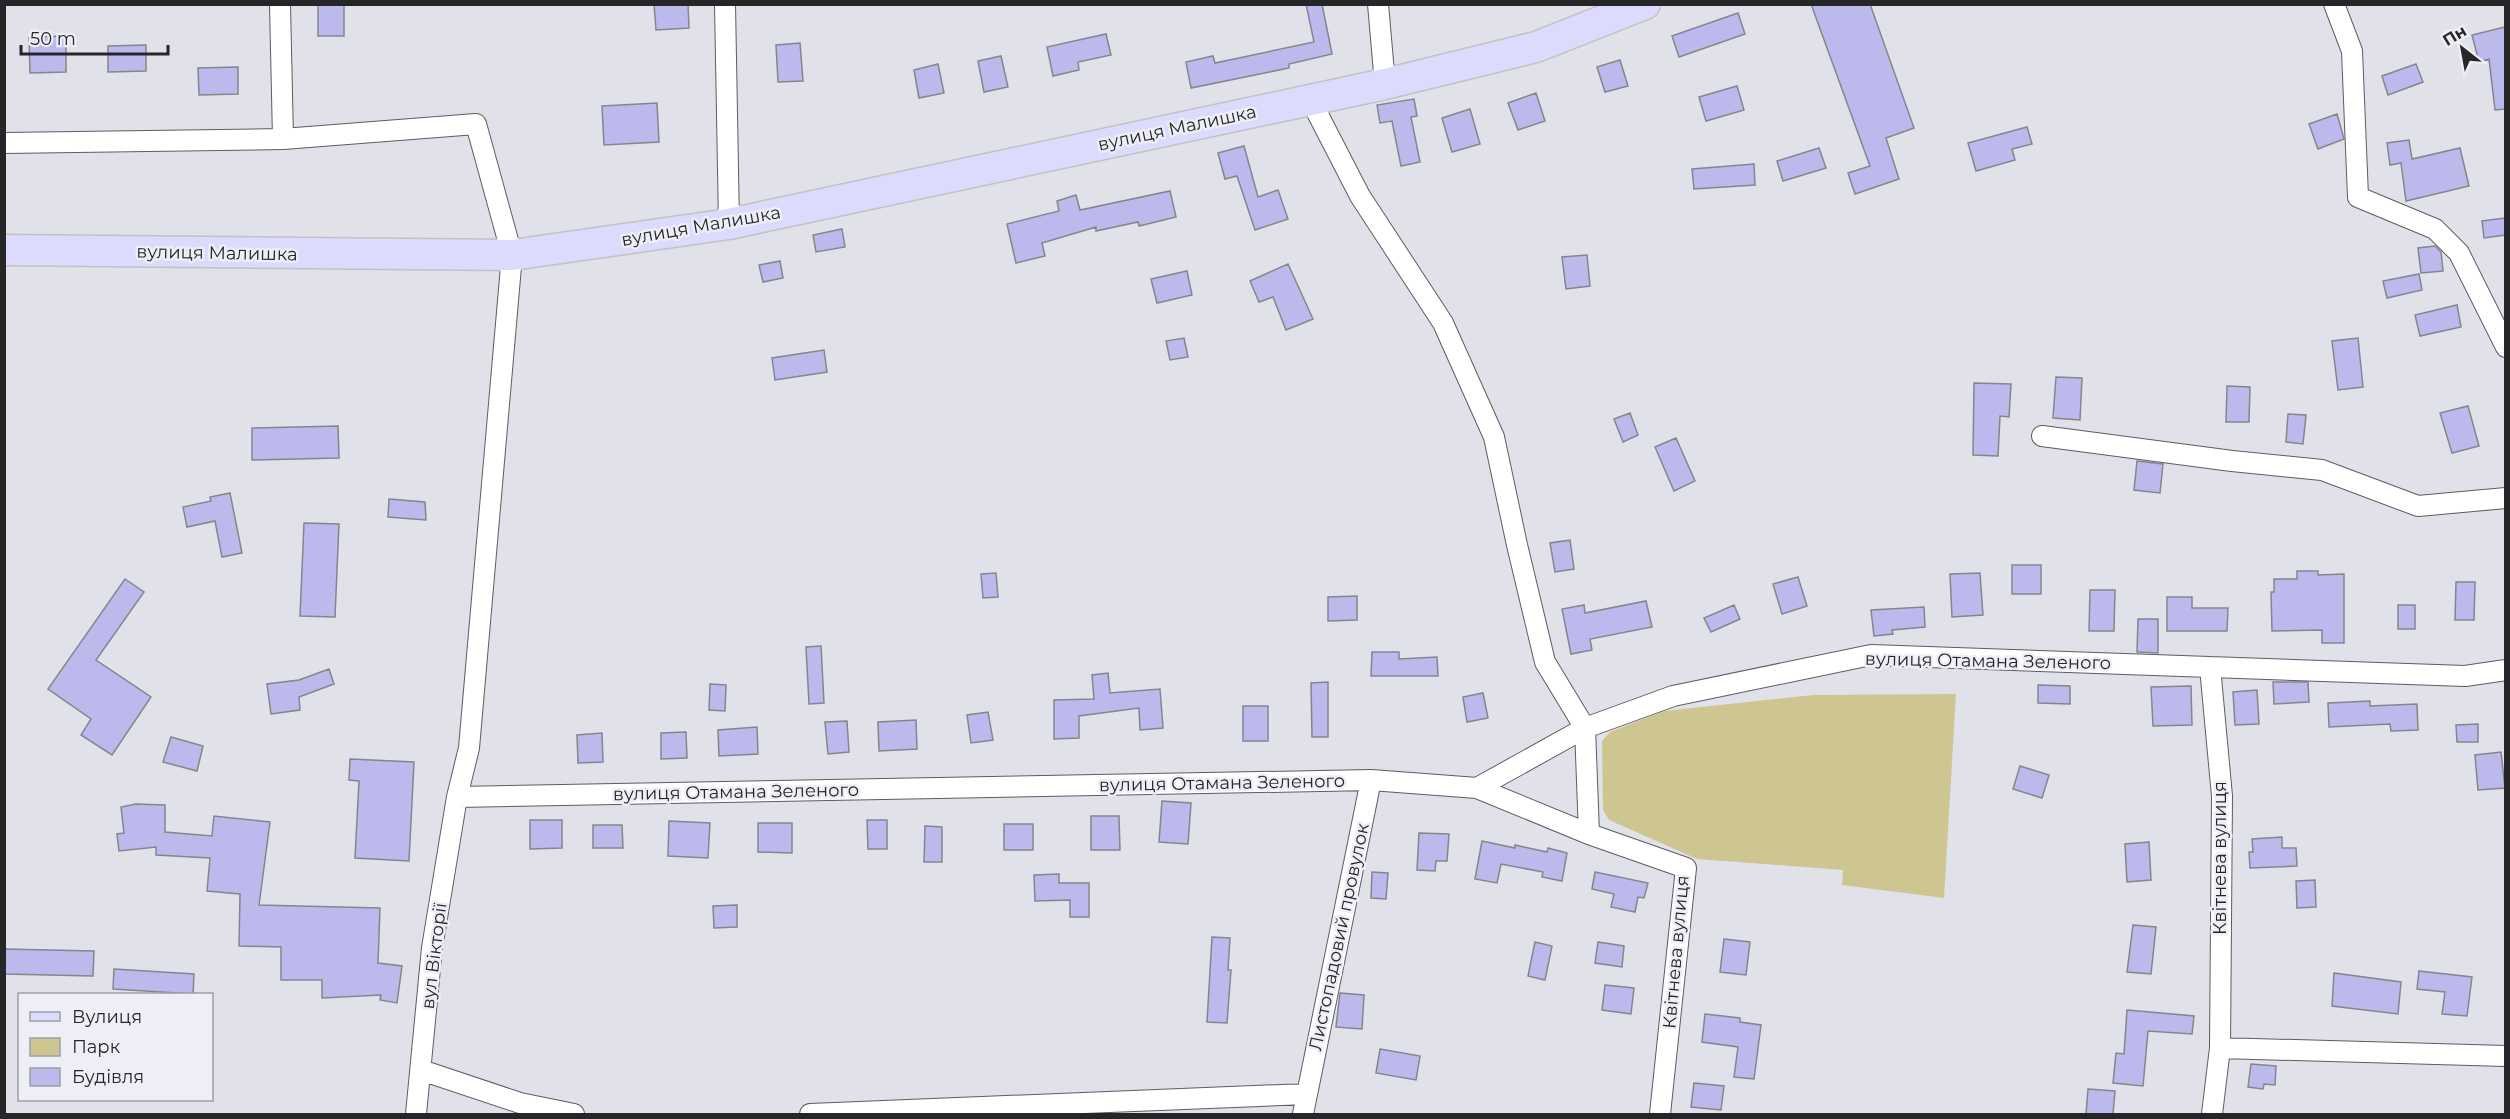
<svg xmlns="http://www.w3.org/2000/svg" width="2510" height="1119" font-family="Montserrat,sans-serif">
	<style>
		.green { fill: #cec691 }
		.building { fill: #bcb9ec; stroke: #86858e; stroke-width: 1.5 }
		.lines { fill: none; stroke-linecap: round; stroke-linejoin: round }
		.minor-casing { stroke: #5d5c65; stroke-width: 22 }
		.primary-casing { stroke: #c2c2c3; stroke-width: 33 }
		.minor { stroke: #fff; stroke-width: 20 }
		.primary { stroke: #dcdafd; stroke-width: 30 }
		.labels { text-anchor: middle; stroke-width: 5; stroke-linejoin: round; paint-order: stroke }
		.street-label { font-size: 18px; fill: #262629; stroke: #eeeef7 }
	</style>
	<rect width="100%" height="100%" fill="#e1e1ea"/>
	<path class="green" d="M1956,694L1944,898L1842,885L1843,870L1697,859L1609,820L1603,810L1602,741L1610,732L1664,711L1813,695Z"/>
	<path class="building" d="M318,4H344V36H318Z
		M654,4H688L689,28L656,30Z
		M1306,4H1322L1332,54L1289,64V68L1191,88L1186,62L1213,56L1215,63L1314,42Z
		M1811,4H1870L1914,128L1886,138L1899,179L1855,194L1848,173L1870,166Z
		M1738,13L1745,34L1679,57L1672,36Z
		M2505,27V109L2495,110L2489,59L2479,62L2472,35Z
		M1106,34L1111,55L1078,62L1079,70L1053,76L1047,47Z
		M66,36V72L30,73L29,37Z
		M800,43L803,81L778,82L776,45Z
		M146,45V71L108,72V46Z
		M1001,56L1008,87L984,92L978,61Z
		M1620,60L1628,86L1605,92L1597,67Z
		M938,64L944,93L919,98L914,70Z
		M2416,64L2423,82L2388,95L2382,76Z
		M238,67V94L199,95L198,68Z
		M1737,86L1744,110L1706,121L1699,97Z
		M1536,93L1545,121L1518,130L1508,103Z
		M1414,99L1417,116L1411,117L1420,162L1401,166L1392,121L1380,123L1377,105Z
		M657,103L659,142L604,145L602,106Z
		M1470,109L1480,144L1452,152L1442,118Z
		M2337,114L2344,139L2318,149L2309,124Z
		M2027,127L2032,144L2012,149L2015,160L1976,171L1968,143Z
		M2409,140L2412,159L2460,148L2469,186L2406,201L2401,163L2390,165L2387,143Z
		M1244,146L1258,197L1278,190L1288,219L1255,230L1237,176L1225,179L1218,153Z
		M1819,148L1826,168L1783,181L1777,161Z
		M1754,164L1755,185L1694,189L1692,169Z
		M1170,191L1176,217L1139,226L1138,222L1096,231V227L1042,243L1045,256L1016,263L1007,224L1059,211L1057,201L1076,195L1080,210Z
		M2505,218V235L2484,238L2482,221Z
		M842,229L845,247L816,252L813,235Z
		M2435,246L2441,252L2443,271L2421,273L2418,248Z
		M1587,255L1590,286L1566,289L1562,257Z
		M780,261L783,278L763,282L759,265Z
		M1288,264L1313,319L1286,330L1273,297L1259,302L1250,281Z
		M1187,271L1192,295L1157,303L1151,279Z
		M2419,274L2422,290L2387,298L2383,281Z
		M2457,305L2461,327L2420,336L2415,315Z
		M1184,338L1188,357L1170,360L1166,341Z
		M2358,338L2363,387L2338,390L2332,341Z
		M824,350L827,372L775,380L772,358Z
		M2056,377L2082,378L2080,420L2053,418Z
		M1974,383L2011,384L2009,417L2000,416L1998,456L1973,455Z
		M2227,386L2250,387L2249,422H2226Z
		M2468,406L2479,446L2452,453L2440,413Z
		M1630,413L1638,435L1623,442L1614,419Z
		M2288,414L2306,415L2303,444L2286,442Z
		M338,426L339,458L252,460V428Z
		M1676,438L1695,481L1674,491L1655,447Z
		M2137,461L2163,464L2160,493L2134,490Z
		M230,493L242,553L222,557L215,521L187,527L183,507L211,501L210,497Z
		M389,499L425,502L426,520L388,517Z
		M304,523L339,524L335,617L300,616Z
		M1570,540L1574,569L1555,572L1550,543Z
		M2012,565H2041V594H2012Z
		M2297,571H2318V575L2344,574V643H2322V630L2272,631L2271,592H2274V579H2297Z
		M996,573L998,597L983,598L981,574Z
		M1980,573L1983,615L1952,617L1950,574Z
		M1798,577L1807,606L1782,614L1773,584Z
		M125,579L144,592L96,660L151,697L112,755L81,735L91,719L48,689Z
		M2456,582H2475L2474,620H2455Z
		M2090,590H2115L2114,631H2089Z
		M1357,596V620L1328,621V597Z
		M2167,597H2192V608H2228L2227,631H2167Z
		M1646,601L1652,627L1590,639L1592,650L1571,654L1562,609L1584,605L1585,613Z
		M1734,605L1740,619L1711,632L1704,618Z
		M2398,605H2415V629H2398Z
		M1924,607L1925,627L1892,630L1893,634L1874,636L1871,610Z
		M2138,619H2158V653L2137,652Z
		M821,646L824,703L809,704L806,647Z
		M1372,652H1399V659L1437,657L1438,676H1371Z
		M329,669L334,684L299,697L300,710L271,714L267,684L299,680Z
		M1108,673L1110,693L1160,689L1163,728L1140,730L1139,708L1079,716V738L1054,739V700L1094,699L1092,675Z
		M1328,682V737H1312L1311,683Z
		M2273,682H2308L2309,702L2274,704Z
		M710,684L726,685L725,711L709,710Z
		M2038,685L2070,686V704L2038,703Z
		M2191,686L2192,725L2153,726L2151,687Z
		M2257,690L2259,724L2235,725L2233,692Z
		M1483,693L1488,718L1467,722L1463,697Z
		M2370,701V706L2417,704L2418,730L2391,731L2390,724L2329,727L2328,703Z
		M1243,706H1268V741H1243Z
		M988,712L993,740L971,743L967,715Z
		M916,720L917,749L879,751L878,722Z
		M847,721L849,752L828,754L825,722Z
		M2478,724V742H2457L2456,725Z
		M757,727L758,754L719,756L718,730Z
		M686,732L687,758L661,759V733Z
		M602,733L603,762L578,763L577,735Z
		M171,737L203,746L197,771L163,762Z
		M2501,752L2505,788L2478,790L2475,755Z
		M350,759L414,762L409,861L355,858L359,781L349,780Z
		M2020,766L2049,775L2042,798L2013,789Z
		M1162,801L1191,803L1188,844L1159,842Z
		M136,804L165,805V832L212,836L214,816L270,822L259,905L380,908L378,963L402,966L397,1003L380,1000L381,995L322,998V980H281V947L239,946L240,894L207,891L210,858L156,855V847L119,851L117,834L124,833L121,807Z
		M1091,816H1119L1120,850H1091Z
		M530,820H562V848L530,849Z
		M867,820H887V849H868Z
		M669,821L710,823L708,858L668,856Z
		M758,823H792V853L758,852Z
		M1004,824H1033V850H1004Z
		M593,825H622L623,848H593Z
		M925,826L942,827V862H924Z
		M1419,833L1449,834L1447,861H1436L1435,871L1417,870Z
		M2282,837V848H2296L2297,866L2250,868L2249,852H2253L2252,839Z
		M1482,841L1515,848V845L1547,852L1548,848L1567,853L1562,881L1542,877L1543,872L1501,864L1497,883L1475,879Z
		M2149,842L2151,880L2127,882L2125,844Z
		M1372,872L1388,873L1386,899L1371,898Z
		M1595,872L1648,883L1644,898L1638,897L1635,912L1611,907L1614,894L1592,889Z
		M1059,874V883H1089V917H1070V900L1035,901L1034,875Z
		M2315,880L2316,907L2297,908L2296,881Z
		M737,905V927L714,928L713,906Z
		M2133,925L2156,927L2151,974L2127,972Z
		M1212,937L1230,938L1228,970H1231L1227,1023L1207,1022Z
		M1724,939L1750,942L1746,975L1720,972Z
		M1535,942L1552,946L1545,980L1528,976Z
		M1598,942L1624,946L1622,967L1595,963Z
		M4,949L94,951L93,976L4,974Z
		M114,969L194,974L193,994L113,989Z
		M2419,971L2472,977L2467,1016L2442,1014L2445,992L2417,989Z
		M2334,973L2401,982L2398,1014L2332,1006Z
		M1605,985L1634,988L1631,1014L1602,1010Z
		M1340,993L1364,995L1362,1029L1336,1027Z
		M2127,1010L2194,1016L2192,1034L2148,1031L2143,1086L2113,1083L2116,1053L2124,1054Z
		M1705,1014L1740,1018V1022L1761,1025L1754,1079L1734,1077L1738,1047L1702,1042Z
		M1380,1049L1420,1056L1416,1080L1376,1073Z
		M2251,1064L2276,1066L2275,1085L2264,1084L2263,1089L2248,1087Z
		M1694,1083L1724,1086L1721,1110L1691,1107Z
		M2088,1089L2115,1091L2113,1114H2086Z"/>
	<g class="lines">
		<defs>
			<path id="minor" d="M280,4L283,139
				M725,4L729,224
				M1378,4L1385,84
				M2334,4L2352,51L2358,197L2435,229L2459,253L2506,347
				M1310,99L1360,196L1443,323L1494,437L1517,545L1545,662L1585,728L1589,834
				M4,143L283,139L476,124L512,255L469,748L457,797L1371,780L1477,788L1585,728L1673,696L1871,655L2465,676L2506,670
				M2042,436L2232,461L2322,470L2418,506L2506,498
				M2210,667L2222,796L2220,1048L2212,1114
				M1477,788L1589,834L1686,868L1660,1114
				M2220,1048L2506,1056
				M421,1070L520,1103L574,1114
				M416,1114L432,948L457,797
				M810,1114L1306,1094
				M1303,1114L1371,780"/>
			<path id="primary" d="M4,250L512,255L729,224L1385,84L1536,47L1645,4"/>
		</defs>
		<use href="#minor" class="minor-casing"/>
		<use href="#primary" class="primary-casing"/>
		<use href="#minor" class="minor"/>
		<use href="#primary" class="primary"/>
	</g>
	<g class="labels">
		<g class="street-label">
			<text transform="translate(1177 128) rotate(-12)" y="6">вулиця Малишка</text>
			<text transform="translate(701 226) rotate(-10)" y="6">вулиця Малишка</text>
			<text transform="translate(217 253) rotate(1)" y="6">вулиця Малишка</text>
			<text transform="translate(1988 661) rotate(1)" y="6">вулиця Отамана Зеленого</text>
			<text transform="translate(1222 783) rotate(-1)" y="6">вулиця Отамана Зеленого</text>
			<text transform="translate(736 792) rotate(-1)" y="6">вулиця Отамана Зеленого</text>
			<text transform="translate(2220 858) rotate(-90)" y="6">Квітнева вулиця</text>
			<text transform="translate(1339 937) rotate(-78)" y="6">Листопадовий провулок</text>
			<text transform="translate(1676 952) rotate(-85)" y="6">Квітнева вулиця</text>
			<text transform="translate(434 956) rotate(-83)" y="6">вул Вікторії</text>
		</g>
	</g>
	<rect width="2510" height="1119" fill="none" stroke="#262629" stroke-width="12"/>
	<rect x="18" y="993" width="195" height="108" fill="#eeeef7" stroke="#9e9ea5" stroke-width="1.5"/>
	<rect x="30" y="1012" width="30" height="9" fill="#dcdafd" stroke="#9e9ea5" stroke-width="1.5"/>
	<text x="72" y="1023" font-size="18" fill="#262629">Вулиця</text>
	<rect x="30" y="1038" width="30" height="18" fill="#cec691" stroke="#9e9ea5" stroke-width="1.5"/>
	<text x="72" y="1053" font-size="18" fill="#262629">Парк</text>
	<rect x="30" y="1068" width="30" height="18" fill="#bcb9ec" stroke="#9e9ea5" stroke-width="1.5"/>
	<text x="72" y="1083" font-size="18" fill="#262629">Будівля</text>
	<g transform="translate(2462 48) rotate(329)" stroke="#eeeef7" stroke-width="4.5" paint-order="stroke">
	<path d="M0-4.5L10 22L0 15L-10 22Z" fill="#262629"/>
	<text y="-9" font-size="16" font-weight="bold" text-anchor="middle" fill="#262629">Пн</text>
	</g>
	<path d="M21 45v9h147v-9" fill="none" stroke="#262629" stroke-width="3"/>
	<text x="30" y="45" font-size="18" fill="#262629" stroke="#eeeef7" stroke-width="4.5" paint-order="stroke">50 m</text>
</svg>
